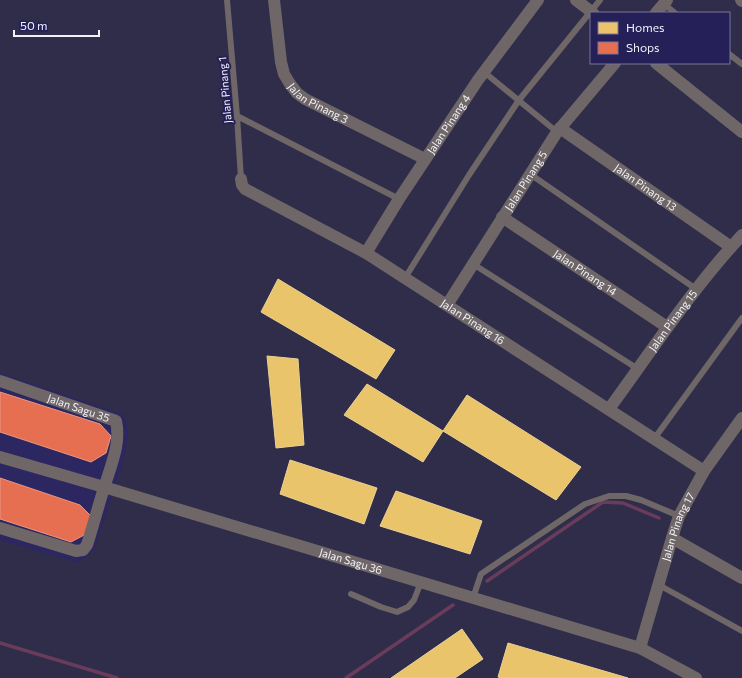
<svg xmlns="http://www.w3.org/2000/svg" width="742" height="678" font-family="Commissioner,sans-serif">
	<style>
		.built { fill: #2c2761 }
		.homes { fill: #e9c46a; stroke: #ebd295 }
		.shops { fill: #e76f51; stroke: #ea9683 }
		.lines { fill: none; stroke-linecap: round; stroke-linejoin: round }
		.stream { stroke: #6a3c5c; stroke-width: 3.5 }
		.lane { stroke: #6f6667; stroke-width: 6 }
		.street { stroke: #6f6667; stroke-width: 12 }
		.labels { text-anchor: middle; stroke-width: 4; stroke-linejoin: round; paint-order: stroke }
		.street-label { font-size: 11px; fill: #f1f2f9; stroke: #252057 }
	</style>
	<rect width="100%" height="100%" fill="#302d4a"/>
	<path class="built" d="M0,373L124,415L128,434L124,459L94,550L79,563L0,540Z"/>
	<path class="homes" d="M278,279L395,350L376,379L261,312Z
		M267,356L298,359L304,445L276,448Z
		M367,384L443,431L423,462L344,415Z
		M467,395L581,467L556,500L443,431Z
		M290,460L377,488L364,524L280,494Z
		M396,491L482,521L470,554L380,526Z
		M462,629L483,659L455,678H391Z
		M508,643L628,678H501L498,677Z"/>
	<path class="shops" d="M0,392L100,424L111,436L106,453L91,462L0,432Z
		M0,478L80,505L91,516L86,534L71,542L0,519Z"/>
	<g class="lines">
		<path class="stream" d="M487,581L603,502L623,503L659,518
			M0,643L117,678
			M346,678L453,605"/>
		<path class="lane" d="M227,0L237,116L241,179
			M664,4L675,13
			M729,54L742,64
			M484,72L557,132
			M237,116L399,199
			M530,174L696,289
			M473,264L638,369
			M405,278L469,175L519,100L600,0
			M654,439L742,318
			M659,585L742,631
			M351,594L381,607L397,612L408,607L414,600L421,582
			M473,598L481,574L585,504L609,496H626L641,500L679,516"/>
		<g class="street">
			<path id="s1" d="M274,0L281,62L284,74L290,84L297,93L305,99L425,159"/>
			<path d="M576,0L593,13"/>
			<path d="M741,0L742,1"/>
			<path d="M656,13L667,0"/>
			<path d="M656,63L742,132"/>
			<path id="s2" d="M560,128L731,247"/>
			<path id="s3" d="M241,179L242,185L245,189L366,253L704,471"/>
			<path id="s4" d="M502,217L667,327"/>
			<path id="s5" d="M366,253L399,199L478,80L538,0"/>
			<path id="s6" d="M447,305L557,132L615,63"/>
			<path id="s7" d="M0,381L116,421C121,444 111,465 104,488C98,507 93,526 87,545L83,550L76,551L0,528"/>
			<path id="s8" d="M609,409C652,350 692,289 742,235"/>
			<path id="s9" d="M0,457L104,487L640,648L696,678"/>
			<path d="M672,538L742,578"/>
			<path id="s10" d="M640,648L672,538L679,516L704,471L742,418"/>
		</g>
	</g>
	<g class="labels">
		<g class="street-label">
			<text transform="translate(225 90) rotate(-95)" y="4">Jalan Pinang 1</text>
			<text dy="4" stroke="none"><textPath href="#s1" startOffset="121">Jalan Pinang 3</textPath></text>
			<text dy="4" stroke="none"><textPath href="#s5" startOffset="153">Jalan Pinang 4</textPath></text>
			<text dy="4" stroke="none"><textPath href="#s6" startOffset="147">Jalan Pinang 5</textPath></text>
			<text dy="4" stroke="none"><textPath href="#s2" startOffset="104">Jalan Pinang 13</textPath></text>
			<text dy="4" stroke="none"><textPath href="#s4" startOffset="100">Jalan Pinang 14</textPath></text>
			<text dy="4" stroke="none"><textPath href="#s8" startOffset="109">Jalan Pinang 15</textPath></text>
			<text dy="4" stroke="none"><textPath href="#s3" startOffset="275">Jalan Pinang 16</textPath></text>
			<text dy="4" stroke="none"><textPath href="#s7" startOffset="83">Jalan Sagu 35</textPath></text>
			<text dy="4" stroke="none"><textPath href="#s10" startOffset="127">Jalan Pinang 17</textPath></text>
			<text dy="4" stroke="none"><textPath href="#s9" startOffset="366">Jalan Sagu 36</textPath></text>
		</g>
	</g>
	<rect x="590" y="12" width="140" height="52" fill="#252057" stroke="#777498"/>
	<rect x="598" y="22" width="20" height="12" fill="#e9c46a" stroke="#777498"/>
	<text x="626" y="32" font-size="12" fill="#f1f2f9">Homes</text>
	<rect x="598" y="42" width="20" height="12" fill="#e76f51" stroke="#777498"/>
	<text x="626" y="52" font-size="12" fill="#f1f2f9">Shops</text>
	<path d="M14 30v6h85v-6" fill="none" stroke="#f1f2f9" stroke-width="2"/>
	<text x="20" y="30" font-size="12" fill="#f1f2f9" stroke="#252057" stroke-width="3" paint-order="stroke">50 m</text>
</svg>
